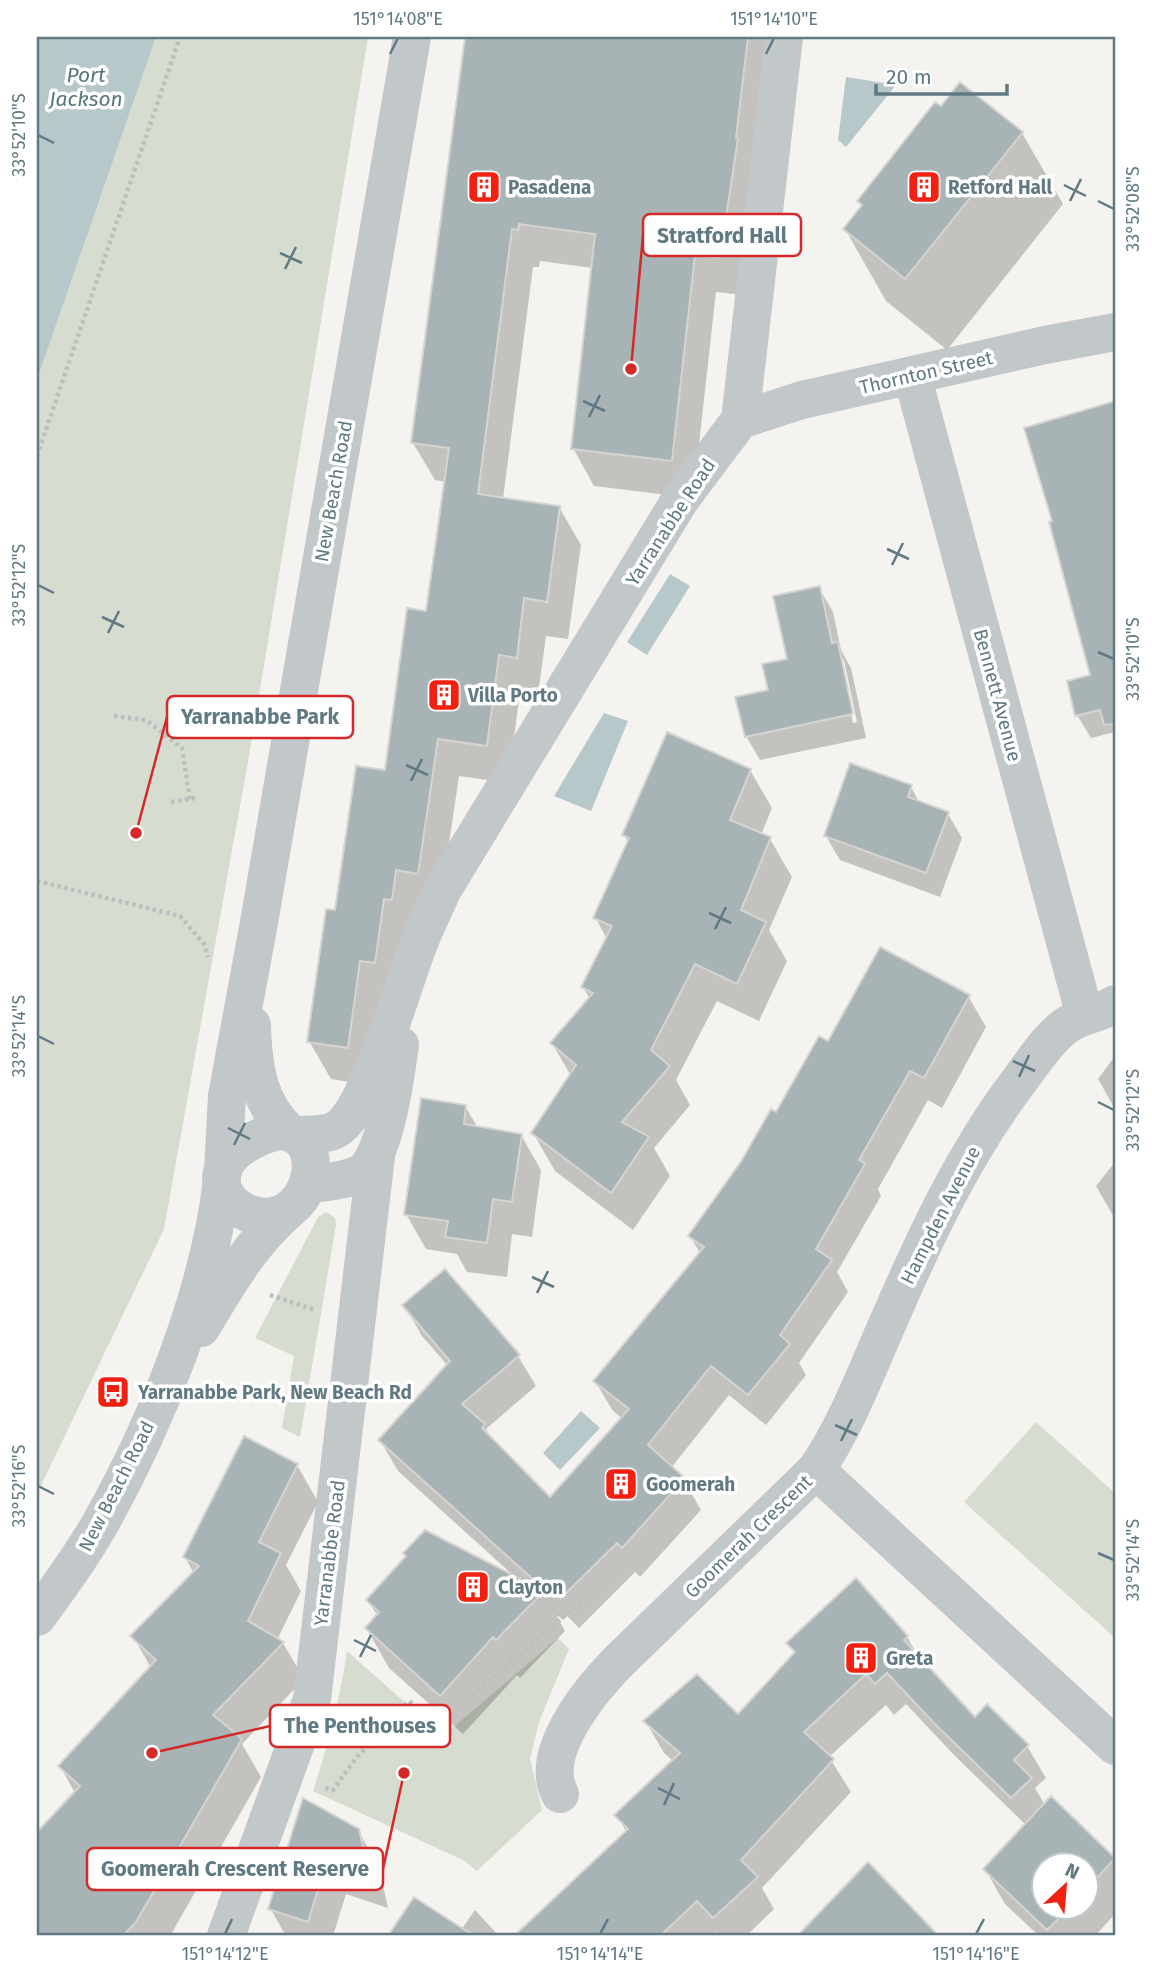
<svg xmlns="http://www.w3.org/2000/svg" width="1152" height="1973" font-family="'Fira Sans',sans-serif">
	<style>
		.green { fill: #d6dcd0 }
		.water { fill: #b7c8ca }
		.shadow { fill: #0003; fill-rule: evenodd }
		.building { fill: #a7b3b5; stroke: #d5d4d2; stroke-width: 2 }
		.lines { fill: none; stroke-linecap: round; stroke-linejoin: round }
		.path { stroke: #bcbfc0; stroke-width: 4.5; stroke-dasharray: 3.5 3.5; stroke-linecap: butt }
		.minor { stroke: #c2c7c9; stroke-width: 38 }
		.tertiary { stroke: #c2c7c9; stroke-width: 38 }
		.ticks { fill: none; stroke: #607983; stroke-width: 2.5 }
		.labels { text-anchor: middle; stroke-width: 7; stroke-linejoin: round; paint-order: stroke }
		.poi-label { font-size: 19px; font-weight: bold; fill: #607983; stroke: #fff; text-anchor: start }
		.street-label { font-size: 19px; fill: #607983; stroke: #fff }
		.water-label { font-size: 21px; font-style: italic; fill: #56767a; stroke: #fff }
		.leader { fill: none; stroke: #d62828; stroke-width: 2.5 }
		.callout-dot { fill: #d62828; stroke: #fff; stroke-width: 2.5 }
		.callout { fill: #fff; stroke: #d62828; stroke-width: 2.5 }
		.callout-label { font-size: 21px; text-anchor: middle; font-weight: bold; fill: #607983 }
		.neatline { fill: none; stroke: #607983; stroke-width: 2.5 }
		.ticks-label { font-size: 18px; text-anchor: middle; fill: #607983 }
	</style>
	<rect width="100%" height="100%" fill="#f4f3ef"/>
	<path class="green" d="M156,37H368L249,756L164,1229L37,1494V380Z
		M326,1212L335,1218L336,1225L300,1437L282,1428L294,1356L255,1338L318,1217Z
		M1036,1422L1115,1493V1638L964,1502Z
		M558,1638L569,1649L539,1722L530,1759L542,1810L477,1871L465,1861L313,1791C328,1745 340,1699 347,1651L443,1736Z"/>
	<path class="water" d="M37,37H156L37,380Z
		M846,77L896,85L846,147L838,140Z
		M670,574L690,586L647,655L627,642Z
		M604,713L628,721L591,811L554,796Z
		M581,1411L600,1428L560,1470L543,1453Z"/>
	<path class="shadow" d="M467,37H617L612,77L644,82L652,37H774L742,295L716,292L693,498L594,486L573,448L593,268L540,261L539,267H533L503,499L559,507L581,545L568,639L546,636L538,695L520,692L508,783L459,776L439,911L369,1085L331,1079L309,1041L336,912L387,772L427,613L446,482L435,480L413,443Z
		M1022,133L1063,204L947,350L886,301L845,229L863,207L859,201Z
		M1115,403V732L1091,738L1077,715L1093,676L1054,522L1026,429Z
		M819,588L833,612L841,650L851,668L866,738L760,760L746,736L789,661ZM839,655L844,660L857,722L853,723Z
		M750,770L772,808L761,835L770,839L792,877L769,930L787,961L759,1021L717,1001L676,1080L690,1105L654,1148L670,1176L633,1230L555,1171L533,1133L571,1076L552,1043L590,999L583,987L607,939L595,917L629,843L624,835Z
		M911,787L920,804L948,814L962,838L940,897L840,860L826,836Z
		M968,996L986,1027L942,1108L928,1100L878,1189L881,1196L837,1272L848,1292L799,1363L806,1375L766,1425L729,1395L671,1468L683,1479L701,1510L640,1577L635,1572L579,1628L567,1616L563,1620L555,1613L565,1631L520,1678L517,1675L463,1734L389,1668L367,1629L378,1617L368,1600L515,1577L398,1471L380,1440L448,1366L422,1336L405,1306L518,1356L536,1386L486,1429L494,1443L550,1499L623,1419L613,1411L595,1381L700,1253L690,1236L829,1043Z
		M1115,1056V1109L1098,1079Z
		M465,1106L478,1128L521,1135L541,1170L532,1237L512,1234L507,1277L467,1272L457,1254L426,1249L406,1214Z
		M1115,1162V1219L1096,1186Z
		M297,1465L318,1502L286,1565L301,1591L277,1640L283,1643L304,1679L242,1744L261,1777L170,1936H37V1834L75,1793L60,1766L151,1668L133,1636L194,1574L185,1557Z
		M907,1637L921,1661L975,1719L1027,1746L1046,1778L1035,1788L1045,1805L1051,1799L1114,1859L1115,1914L1095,1936H1039L1005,1904L985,1869L1026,1825L954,1755L906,1704L894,1715L886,1705L829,1757L851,1792L762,1888L774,1909L746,1936H720L716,1932L712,1936H542L533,1921L627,1833L617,1815L673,1761L664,1753L646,1722L739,1716L795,1655L789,1643ZM1044,1864H1086V1906H1044Z
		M358,1831L379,1866L388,1908L346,1894L333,1936H286L270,1908Z
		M868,1864L937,1936H800Z
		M415,1899L461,1930L475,1910L499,1936H390Z"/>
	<path class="building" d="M465,37H748L736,138H738L720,258L695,255L672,461L571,449L595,234L519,224L518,230L512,229L478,494L560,506L547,602L524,598L517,658L499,655L487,746L438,739L418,874L396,870L392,900L384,899L375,963L360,961L348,1048L307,1042L326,909L335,910L356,766L385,770L407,608L426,611L449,448L411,443Z
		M960,82L1023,132L905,279L843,229L862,205L857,201L935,102L941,106Z
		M1115,401V724L1104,725L1100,710L1075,716L1067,681L1090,675L1049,522L1052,521L1024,428Z
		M820,586L832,643L838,642L853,714L745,737L735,697L768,690L762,664L787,659L773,596Z
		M667,732L751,769L730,820L771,837L741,910L766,922L737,984L695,964L651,1050L670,1066L622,1122L649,1137L611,1193L531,1133L576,1065L550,1043L593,993L581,987L612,926L593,918L629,838L622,835Z
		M850,763L912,785L908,797L949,812L926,873L824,836Z
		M880,947L970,995L924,1078L910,1071L859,1160L865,1164L816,1249L832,1260L780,1335L790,1344L748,1395L711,1366L648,1445L685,1478L622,1548L617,1543L561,1598L549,1586L545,1590L378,1440L450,1361L402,1305L445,1269L520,1355L462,1404L485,1424L482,1428L550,1497L629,1409L593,1381L704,1247L688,1236L742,1160L771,1109L776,1112L819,1036L828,1041Z
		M421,1098L466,1105L464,1124L522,1134L512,1202L493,1199L487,1243L445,1237L448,1221L404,1215Z
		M244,1436L298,1464L259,1542L281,1553L248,1621L284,1642L213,1715L242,1739L136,1922L123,1936H37V1832L80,1786L58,1766L156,1660L130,1636L199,1566L183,1557Z
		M425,1530L544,1591L496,1640L493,1637L440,1696L365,1628L379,1612L366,1600L406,1556L403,1553Z
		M856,1578L908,1636L904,1640L975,1717L987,1704L1029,1745L1014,1760L1032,1778L1011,1798L934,1723L887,1673L875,1684L866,1674L804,1732L834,1759L741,1860L758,1877L713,1918L697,1901L660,1936H514L628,1829L614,1815L680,1753L643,1721L697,1674L738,1714L795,1652L786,1643Z
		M1051,1796L1115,1858L1086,1890V1865H1044V1907H1070L1047,1930L983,1869Z
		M303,1798L359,1829L369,1874L327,1860L308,1922L268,1909Z
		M868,1862L939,1936H797Z
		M414,1897L474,1936H388Z"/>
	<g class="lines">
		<path class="path" d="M37,456L180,37
			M114,716L146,720L182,748L190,799
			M171,802L195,798
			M37,881L180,916L204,944L208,957
			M270,1295L315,1310
			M451,1510L561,1618
			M325,1788L333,1790L357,1757L409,1701L438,1726L585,1598"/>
		<path class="minor" d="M912,375L1085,1016
			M740,420L784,37
			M816,1470C848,1423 867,1369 890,1318C925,1237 963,1156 1016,1085C1031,1066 1044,1043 1063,1028C1078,1015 1099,1015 1115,1004
			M560,1794C538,1753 590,1691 618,1662L816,1470L1115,1746
			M226,1936L312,1699L376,1156"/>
		<path class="tertiary" d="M252,1025C253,1066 258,1104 290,1133
			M279,1131C336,1133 310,1235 250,1214C228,1206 211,1182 228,1160C239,1145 261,1135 279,1131Z
			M295,1135C308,1134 326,1136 337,1129C368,1112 404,980 419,943C426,925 435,907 443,889L680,500L740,420L802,400L1045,345L1115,332
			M223,1172L227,1096L258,928L412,37
			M308,1185C325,1182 346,1181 361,1173C385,1160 396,1073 400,1045
			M201,1328C227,1285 251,1242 290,1209
			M37,1617C59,1587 81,1557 100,1524C156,1424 209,1294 222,1180"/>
	</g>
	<path class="ticks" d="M390,54L398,38M766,54L774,38M38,135L54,143M1064,185L1086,196M1070,201L1081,179M1098,201L1114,209M280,253L302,263M285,269L296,247M583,401L605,411M589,417L600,395M887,549L909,559M892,565L903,543M38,585L54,593M102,617L124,627M108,633L119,611M1098,652L1114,659M406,765L428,775M411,781L422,759M709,913L731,923M715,929L726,907M38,1036L54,1044M1013,1061L1035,1071M1019,1077L1029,1055M1098,1102L1114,1110M228,1128L250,1139M234,1145L245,1123M532,1277L554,1287M537,1293L548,1271M835,1425L857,1435M841,1441L852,1419M38,1486L54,1494M1098,1553L1114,1560M354,1640L376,1651M360,1657L371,1635M658,1788L680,1799M664,1805L674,1783M225,1934L232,1919M600,1934L608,1919M976,1934L984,1919"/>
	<defs>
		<symbol id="building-square" viewBox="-11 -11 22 22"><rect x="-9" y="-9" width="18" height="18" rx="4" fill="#f4200f" stroke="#fff"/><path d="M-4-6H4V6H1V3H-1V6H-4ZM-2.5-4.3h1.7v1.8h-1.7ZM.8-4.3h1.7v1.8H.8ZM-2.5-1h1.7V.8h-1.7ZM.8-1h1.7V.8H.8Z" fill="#fff"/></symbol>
		<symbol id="bus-square" viewBox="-11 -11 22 22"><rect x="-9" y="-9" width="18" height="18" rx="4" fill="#f4200f" stroke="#fff"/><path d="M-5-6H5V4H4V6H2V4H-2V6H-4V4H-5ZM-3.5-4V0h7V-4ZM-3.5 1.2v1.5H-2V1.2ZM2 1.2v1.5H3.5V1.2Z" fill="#fff"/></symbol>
	</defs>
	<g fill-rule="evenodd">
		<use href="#building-square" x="465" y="168" width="38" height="38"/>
		<use href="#building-square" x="905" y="168" width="38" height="38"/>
		<use href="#building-square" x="425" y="676" width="38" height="38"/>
		<use href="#bus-square" x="94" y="1373" width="38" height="38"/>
		<use href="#building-square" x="602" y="1465" width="38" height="38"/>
		<use href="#building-square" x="454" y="1568" width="38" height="38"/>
		<use href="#building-square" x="842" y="1639" width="38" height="38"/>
	</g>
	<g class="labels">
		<g class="poi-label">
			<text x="508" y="194">Pasadena</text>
			<text x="948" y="194">Retford Hall</text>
			<text x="468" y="702">Villa Porto</text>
			<text x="138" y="1399">Yarranabbe Park, New Beach Rd</text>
			<text x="646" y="1491">Goomerah</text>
			<text x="498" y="1594">Clayton</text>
			<text x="886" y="1665">Greta</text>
		</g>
		<g class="street-label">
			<text transform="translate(926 372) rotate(-13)" y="7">Thornton Street</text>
			<text transform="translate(333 491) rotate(-80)" y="7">New Beach Road</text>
			<text transform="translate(670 522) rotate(-57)" y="7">Yarranabbe Road</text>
			<text transform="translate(998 695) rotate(75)" y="7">Bennett Avenue</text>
			<text transform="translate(940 1215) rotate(-63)" y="7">Hampden Avenue</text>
			<text transform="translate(116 1486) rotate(-63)" y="7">New Beach Road</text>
			<text transform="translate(748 1536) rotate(-44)" y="7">Goomerah Crescent</text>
			<text transform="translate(329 1553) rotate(-83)" y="7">Yarranabbe Road</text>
		</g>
		<g class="water-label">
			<text x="86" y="82">Port<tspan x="86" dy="24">Jackson</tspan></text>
		</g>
	</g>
	<path class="leader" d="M631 369L643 235M136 833L167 717M152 1753L270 1726M404 1773L383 1869"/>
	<g class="callout-dot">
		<circle cx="631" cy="369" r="7"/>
		<circle cx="136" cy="833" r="7"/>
		<circle cx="152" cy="1753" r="7"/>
		<circle cx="404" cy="1773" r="7"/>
	</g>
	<g class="callout">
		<rect x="643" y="214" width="158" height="42" rx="7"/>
		<rect x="167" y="696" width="186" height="42" rx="7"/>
		<rect x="270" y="1705" width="180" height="42" rx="7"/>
		<rect x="87" y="1848" width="296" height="42" rx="7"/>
	</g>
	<g class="callout-label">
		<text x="722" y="243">Stratford Hall</text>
		<text x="260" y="724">Yarranabbe Park</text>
		<text x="360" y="1733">The Penthouses</text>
		<text x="235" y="1876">Goomerah Crescent Reserve</text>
	</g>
	<rect width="1152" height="1973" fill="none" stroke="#ffffff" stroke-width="77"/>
	<g transform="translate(1065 1886) rotate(26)"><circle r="33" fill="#ffffff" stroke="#bfc9cd" stroke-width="2"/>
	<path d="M0-5L12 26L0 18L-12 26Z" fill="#f4200f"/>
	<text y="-10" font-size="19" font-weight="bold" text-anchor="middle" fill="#607983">N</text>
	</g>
	<path d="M876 84v10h131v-10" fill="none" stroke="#607983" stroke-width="3.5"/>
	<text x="886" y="84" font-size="21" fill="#607983" stroke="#ffffff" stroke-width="5" paint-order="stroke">20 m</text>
	<rect x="38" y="38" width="1076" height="1896" class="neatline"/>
	<g class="ticks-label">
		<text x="398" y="25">151°14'08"E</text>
		<text x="774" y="25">151°14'10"E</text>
		<text transform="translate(19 135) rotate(-90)" y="6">33°52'10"S</text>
		<text transform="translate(1133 209) rotate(-90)" y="6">33°52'08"S</text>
		<text transform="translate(19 585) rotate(-90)" y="6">33°52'12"S</text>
		<text transform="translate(1133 659) rotate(-90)" y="6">33°52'10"S</text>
		<text transform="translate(19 1036) rotate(-90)" y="6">33°52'14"S</text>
		<text transform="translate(1133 1110) rotate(-90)" y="6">33°52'12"S</text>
		<text transform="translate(19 1486) rotate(-90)" y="6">33°52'16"S</text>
		<text transform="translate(1133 1560) rotate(-90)" y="6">33°52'14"S</text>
		<text x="225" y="1960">151°14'12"E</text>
		<text x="600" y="1960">151°14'14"E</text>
		<text x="976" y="1960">151°14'16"E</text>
	</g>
</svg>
